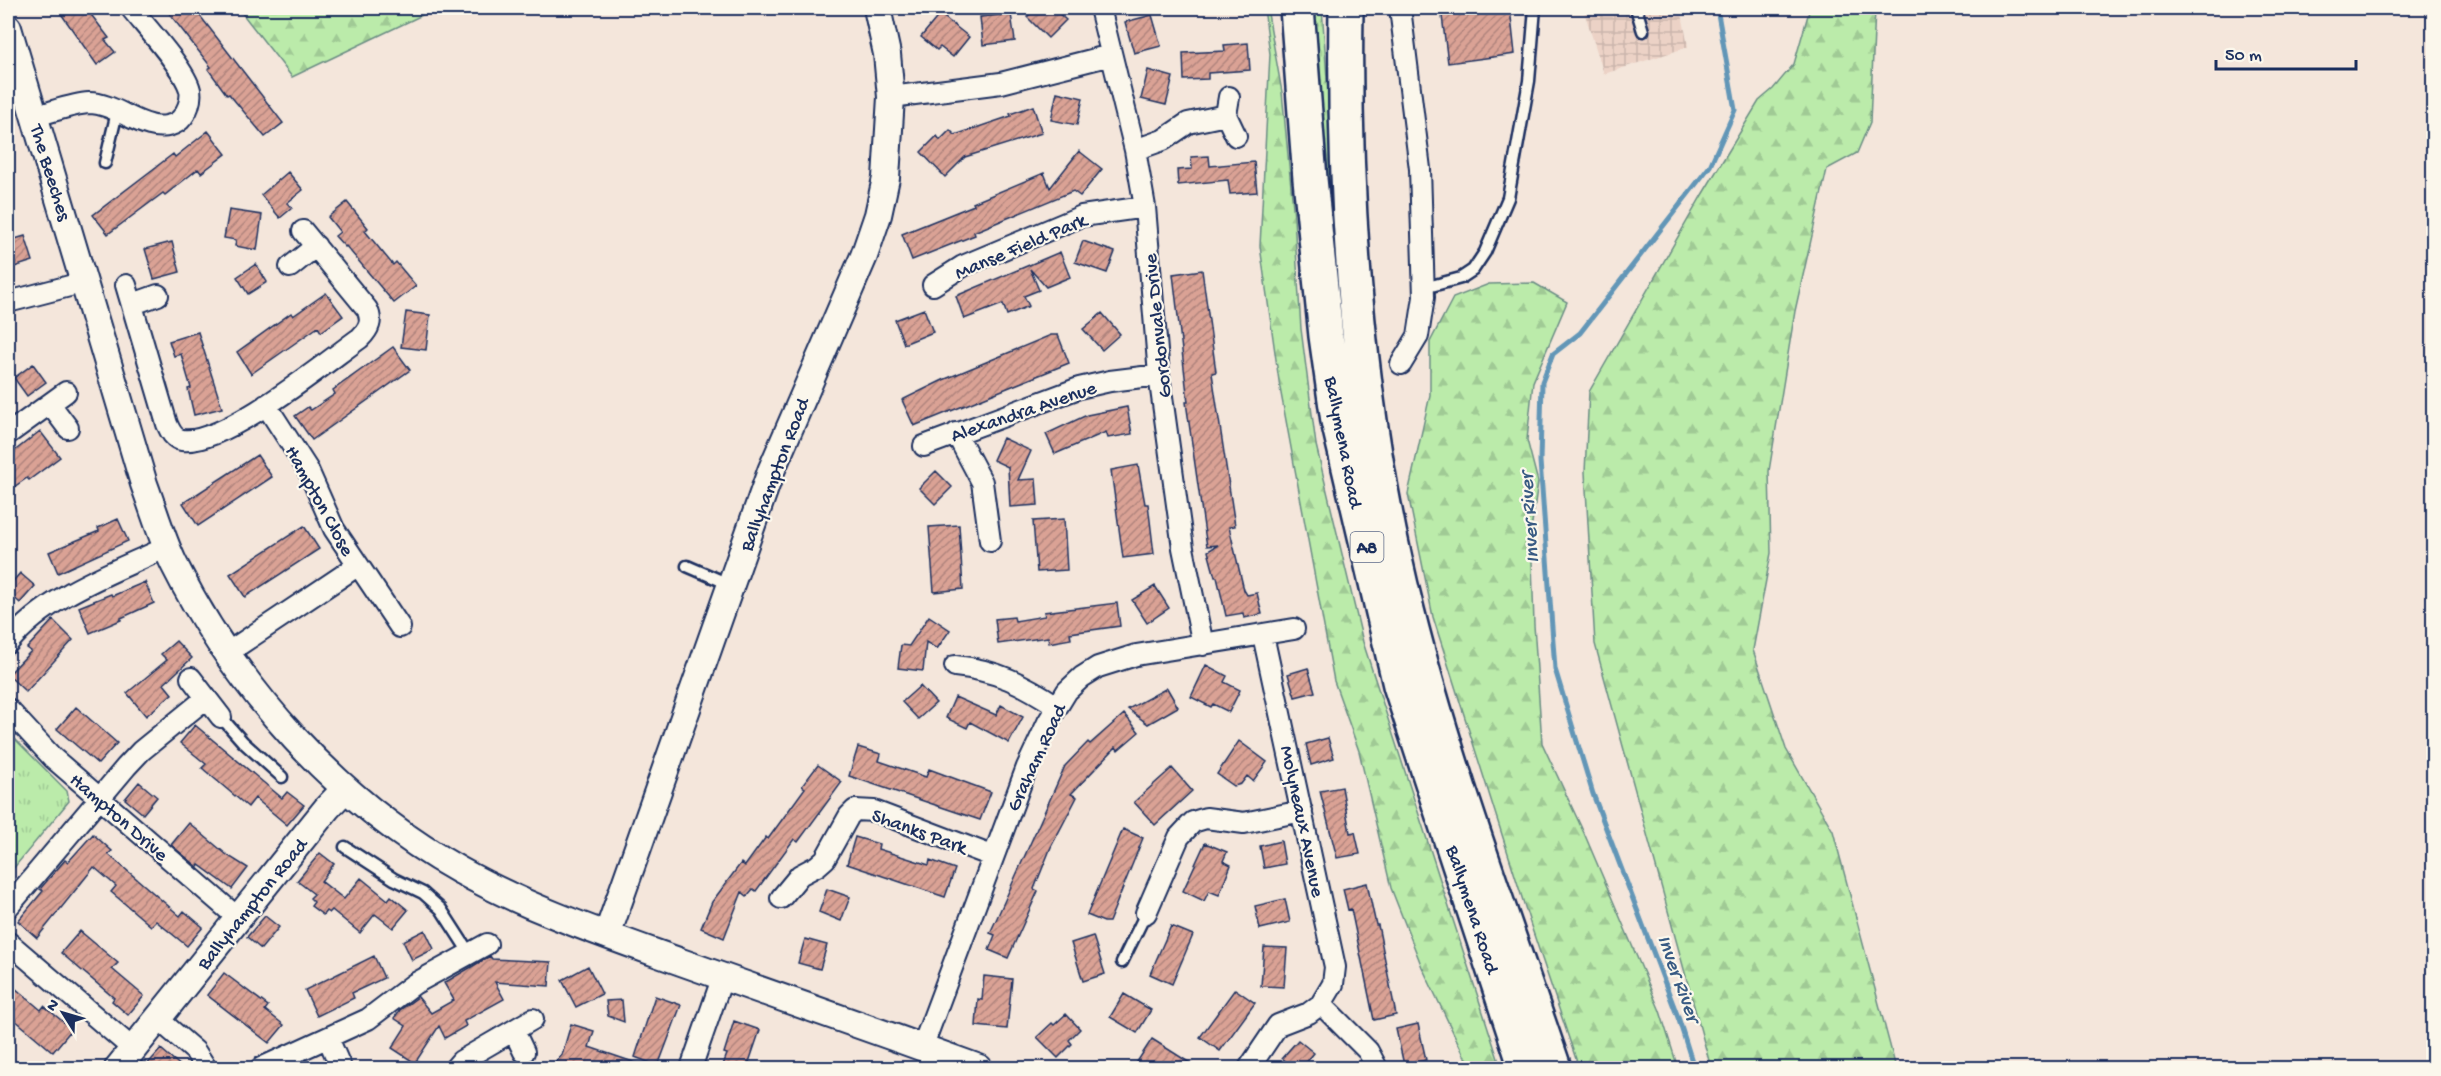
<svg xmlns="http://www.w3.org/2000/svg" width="2441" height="1076" font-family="'Gochi Hand',sans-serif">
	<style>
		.industrial { fill: url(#industrial-grid) }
		.grass { fill: url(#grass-tufts); stroke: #6b8d84; stroke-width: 1.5 }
		.forest { fill: url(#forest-firs); stroke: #6b8d84; stroke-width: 1.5 }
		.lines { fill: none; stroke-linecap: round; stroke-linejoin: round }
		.stream { stroke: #6296b7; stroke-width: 5 }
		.building { fill: url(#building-hatch); stroke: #1b2f5e; stroke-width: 1.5 }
		.service-casing { stroke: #1b2f5e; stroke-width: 15 }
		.minor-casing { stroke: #1b2f5e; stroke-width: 24 }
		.tertiary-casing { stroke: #1b2f5e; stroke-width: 30 }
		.trunk-casing { stroke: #1b2f5e; stroke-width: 38 }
		.service { stroke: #fbf7ec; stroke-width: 10 }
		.minor { stroke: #fbf7ec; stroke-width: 20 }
		.tertiary { stroke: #fbf7ec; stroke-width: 26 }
		.trunk { stroke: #fbf7ec; stroke-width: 33 }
		.labels { text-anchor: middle; stroke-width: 4.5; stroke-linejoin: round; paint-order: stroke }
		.shield { fill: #fbf7ec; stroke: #5e6b89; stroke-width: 1.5 }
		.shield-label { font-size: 18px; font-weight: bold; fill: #1b2f5e }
		.street-label { font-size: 20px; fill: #1b2f5e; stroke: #fbf7ec }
		.water-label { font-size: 21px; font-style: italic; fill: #385a83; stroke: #fbf7ec }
	</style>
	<defs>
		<pattern id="industrial-grid" width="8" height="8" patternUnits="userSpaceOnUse" patternTransform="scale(1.5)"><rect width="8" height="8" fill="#ecd2c6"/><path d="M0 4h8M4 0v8" fill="none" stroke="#cab5ac"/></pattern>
		<pattern id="grass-tufts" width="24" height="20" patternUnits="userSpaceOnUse" patternTransform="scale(1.5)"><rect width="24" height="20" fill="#bbebaa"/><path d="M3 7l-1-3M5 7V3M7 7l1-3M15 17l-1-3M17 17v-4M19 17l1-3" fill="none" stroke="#a0ca95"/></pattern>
		<pattern id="forest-firs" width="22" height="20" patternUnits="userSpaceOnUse" patternTransform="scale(1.5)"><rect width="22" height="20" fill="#bbebaa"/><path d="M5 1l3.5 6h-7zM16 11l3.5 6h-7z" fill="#a0ca95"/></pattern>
		<pattern id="building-hatch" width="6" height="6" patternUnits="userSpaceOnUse" patternTransform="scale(1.5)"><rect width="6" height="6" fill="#daa295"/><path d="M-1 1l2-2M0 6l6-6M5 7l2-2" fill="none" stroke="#b0847d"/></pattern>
	</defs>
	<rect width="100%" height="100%" fill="#f4e6db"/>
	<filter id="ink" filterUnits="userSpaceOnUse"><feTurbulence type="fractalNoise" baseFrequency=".0167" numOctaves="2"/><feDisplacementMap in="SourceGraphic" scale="12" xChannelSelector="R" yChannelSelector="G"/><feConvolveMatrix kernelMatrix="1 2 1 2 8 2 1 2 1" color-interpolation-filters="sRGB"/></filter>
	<g filter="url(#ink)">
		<path class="industrial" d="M1583,8H1681L1688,47L1604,74Z"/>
		<path class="grass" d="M1311,8H1322L1332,149L1355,391L1345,381Z
			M8,732L67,791L69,801L8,875Z"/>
		<path class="forest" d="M238,8H437L292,77Z
			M1264,8H1267L1282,92L1294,218L1301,329L1316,445L1363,642L1501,1068H1476L1464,1055L1422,967L1391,888L1359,751L1334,681L1280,388L1260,246L1270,54Z
			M1810,8H1875L1870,122L1857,153L1827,169L1795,311L1769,471L1771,553L1753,650L1786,749L1833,831L1896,1068H1711L1595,644L1585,472L1589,392L1702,195L1759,101L1773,89L1794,64Z
			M1534,283L1567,302L1533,382L1527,440L1538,482L1531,530L1534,625L1542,743L1584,833L1660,1011L1678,1068H1579L1531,926L1433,617L1408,494L1430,395V342L1453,298L1489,284Z"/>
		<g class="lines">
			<path class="stream" d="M1694,1068L1679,1020L1593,794L1555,669L1540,461L1542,382L1553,354L1580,333L1710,166L1735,110L1717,8"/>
		</g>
		<path class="building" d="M57,8H86L109,38L105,40L115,52L97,65Z
			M165,8H194L283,123L265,137L229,94L227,95L208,69L211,67Z
			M1036,8H1053L1066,20L1048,38L1027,17Z
			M1441,8H1510L1515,54L1448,63Z
			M940,14L969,37L953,57L940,47L937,50L921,37Z
			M1011,14L1015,41L983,45L980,17Z
			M1152,15L1161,46L1134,53L1125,22Z
			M1248,43L1250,70L1208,73V79L1184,80L1183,53L1225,51L1224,45Z
			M1148,70L1173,77L1166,105L1141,99Z
			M1057,92L1083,98L1077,125L1051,120Z
			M1033,106L1042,133L965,157L945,177L921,152L937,136L940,140L950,130L955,135L1011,116L1010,114Z
			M208,131L226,154L201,173L198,169L165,195L163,193L108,234L93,215L173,154L175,157Z
			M1079,151L1102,169L1080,196L1073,191L974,232L975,235L912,260L902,234L974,205L973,203L1044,173L1050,188Z
			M1209,156L1210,166L1254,162L1257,192L1230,194L1228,180L1178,185L1177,170L1192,169L1191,157Z
			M288,172L303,190L287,203L292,208L280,218L261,195Z
			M347,202L368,228L365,231L393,265L396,262L416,286L394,303L346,246L345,247L335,236L340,232L328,217Z
			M229,210L262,215L257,250L235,246L236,240L224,238Z
			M25,236L33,261L8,269V241Z
			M1083,241L1115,252L1107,273L1075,262Z
			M172,242L180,272L154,279L145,249Z
			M1060,252L1070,277L1046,287L1030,269L1039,290L1024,296L1029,306L1007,315L1003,304L964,319L956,296Z
			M256,264L267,282L248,294L237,277Z
			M1202,270L1216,372L1212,373L1235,526L1229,527L1244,590L1247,595L1257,593L1262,614L1244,618L1243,613L1226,616L1217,577H1215L1208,551L1218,545L1207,546L1205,534L1186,402H1188L1173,274Z
			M326,293L343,316L321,332L318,327L251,374L237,352L291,313L293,316Z
			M924,309L933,332L904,344L895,320Z
			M406,312L430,315L426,350L401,347Z
			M1102,313L1120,334L1102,350L1083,329Z
			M198,332L222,408L194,415L188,389L191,388L181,354L174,356L169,341Z
			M1051,335H1058L1069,363L914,426L902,400L943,380Z
			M393,347L410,370L312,440L295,416L308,407L311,410L335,394L333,390Z
			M33,364L46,382L27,396L14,378Z
			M1127,407L1132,434L1108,438L1106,432L1055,454L1046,434L1087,415Z
			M40,431L60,457L29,480L27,478L8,491V456Z
			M1003,438L1031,451L1018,480L1036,479L1038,505L1010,507L1008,467L993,460Z
			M257,455L272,477L198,526L183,503Z
			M1138,465L1145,504H1148L1154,554L1123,558L1111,470Z
			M936,471L952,487L935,504L919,488Z
			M118,519L128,541L58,573L49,552L99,531L98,528Z
			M1064,519L1067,570L1037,572L1033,521Z
			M959,525L963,589L934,592L929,527Z
			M304,526L319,549L245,597L230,574Z
			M20,573L35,586L20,603L8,592V587Z
			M145,582L154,603L121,618V620L90,633L79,607L111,594L112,596Z
			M1155,586L1169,608L1147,623L1132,600Z
			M1117,603L1120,626L1070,633L1071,639L1049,643L1048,637L998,644L995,619L1014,617L1015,621L1045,616L1044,612Z
			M929,616L950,630L937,649L926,642L923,671L898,668L901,645L909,646Z
			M53,620L73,640L26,692L8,675L31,651L27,648Z
			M176,641L192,658L164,684L172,694L146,716L127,693L167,660L161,654Z
			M1206,665L1227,676L1224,682L1240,690L1229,712L1213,704L1211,707L1191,697Z
			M1308,668L1315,692L1295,697L1288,674Z
			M920,686L936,703L918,719L902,702Z
			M1167,688L1178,707L1148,724L1128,709Z
			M955,697L996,715L1001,705L1023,717L1009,743L970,722L967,728L946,718Z
			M76,707L117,743L98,764L57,729Z
			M1124,714L1139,732L1118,750L1116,747L1071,794L1077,797L1051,847L1034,889L1038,891L1008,958L989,950L995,935L990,933L996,920L1065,766L1088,742L1090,744Z
			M195,725L282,798L287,792L304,805L287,825L255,798L248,807L202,768L206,764L180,743Z
			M1328,738L1334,758L1311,765L1306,744Z
			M1239,741L1267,762L1253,781L1247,776L1241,784L1234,786L1217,774Z
			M858,747L881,754L879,761L926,777L929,769L991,792L980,820L849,776Z
			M818,765L842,782L798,842L794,839L756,891L753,889L747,896L742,892L724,938L701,928L712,902L741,863L745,866L766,837L768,839L805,788L802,786Z
			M1172,768L1192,791L1155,825L1134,802Z
			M139,782L157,797L143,814L125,799Z
			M1342,787L1350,833L1355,832L1360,854L1337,858L1320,791Z
			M189,823L227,855L248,868L232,889L199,865L198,867L171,845Z
			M1123,829L1143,838L1109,922H1104L1087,915Z
			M93,834L112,851L108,854L180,916L184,911L203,927L187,946L156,921L151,926L111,892L116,886L94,867L37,938L18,921L43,891L40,889L65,860L68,862Z
			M855,837L879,844L878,849L929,865L930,860L955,869L945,897L847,864Z
			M1281,841L1285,864L1264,868L1260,846Z
			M1205,843L1227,852L1223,861L1231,865L1219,895L1209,891L1204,901L1183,891Z
			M320,853L334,864L321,881L344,899L361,878L388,900L391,896L408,910L393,928L375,914L360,933L332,910L329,913L326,911L323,915L311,906L314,902L310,898L314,894L297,881Z
			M1367,883L1376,925H1378L1396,1015L1374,1020L1351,909L1348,910L1343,889Z
			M827,889L850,897L841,921L819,912Z
			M1285,899L1290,922L1260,929L1255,906Z
			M265,916L279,927L261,949L247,937Z
			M1171,926L1193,935L1172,984L1150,974Z
			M425,930L434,949L412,960L403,941Z
			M80,931L118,963L112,969L144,996L128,1015L112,1001L114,998L61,953Z
			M1093,936L1105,974L1083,981L1071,943Z
			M805,939L827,945L820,969L798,963Z
			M1264,947L1287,948L1284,987L1261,986Z
			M374,956L384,978L352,993L354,998L317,1016L305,990Z
			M490,956L492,959L551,962L549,986L495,982L504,999L464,1021L466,1026L445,1038L439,1026L415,1063L392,1048L406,1026L394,1018L400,1010L418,997L431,1013L454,1000L444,983Z
			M588,966L602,994L576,1007L562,980Z
			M224,973L268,1006L265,1010L284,1025L269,1043L207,995Z
			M984,976L1012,979L1007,1029L976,1026L978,999L982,1000Z
			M8,982L41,1010L44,1006L72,1029L53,1052L8,1014Z
			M1235,989L1255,1003L1220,1051L1200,1037Z
			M1124,994L1151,1010L1137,1033L1110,1017Z
			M655,996L681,1005L658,1066L635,1057Z
			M622,1000L624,1022L608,1016L606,1001Z
			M1066,1014L1080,1029L1069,1040L1072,1044L1058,1058L1037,1037L1052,1023L1054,1025Z
			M734,1021L760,1030L747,1068H722L727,1054L724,1053Z
			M571,1024L594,1031L589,1047L645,1066L644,1068H550L562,1055Z
			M1418,1024L1426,1060L1404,1065L1396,1029Z
			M1152,1039L1198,1068H1133Z
			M1298,1040L1314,1053L1302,1068H1294L1282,1058Z
			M161,1049L183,1068H144Z"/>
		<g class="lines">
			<defs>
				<path id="service" d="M1636,8L1643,31
					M105,163L117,112
					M1424,288L1461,278L1473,270L1485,252L1508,198L1529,81L1535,8
					M687,566L731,585
					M221,717L243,742L282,777
					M345,847L394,879L423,893L441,909L470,954
					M1122,962L1146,913"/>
				<path id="minor" d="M1100,8L1135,150L1145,207L1159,375L1183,548L1203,645
					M1400,8L1420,169L1424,297L1418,336L1401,364
					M891,97L1001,83L1111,55
					M1229,97L1226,115L1236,136
					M35,116C52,112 72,104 89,103C110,103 130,120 150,125C160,128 172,127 180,120C187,113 192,100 190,90C185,69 145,26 131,8
					M1135,150L1163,140L1188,123L1226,115
					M290,267L316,246
					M126,285L167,424C170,431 174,439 182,440C224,446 325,363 360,338C369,329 373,321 367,309L303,231
					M933,285L963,266L1082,216L1145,207
					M8,302L85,282
					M133,304L158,295
					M50,404L68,428
					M266,405L308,470L334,529L400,627
					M956,433L982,482L990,541
					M8,434L66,392
					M924,446L1079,388L1110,381L1159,375
					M8,643C49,594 110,574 167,547
					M227,653L357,566
					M955,666C996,670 1024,684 1057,706
					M191,678L221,717
					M8,709L53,758L238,918
					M781,898L800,875L817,866L825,859L849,816L855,810L874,811L992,856
					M8,907L126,767L141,751L205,699
					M1146,913L1179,837L1193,822L1206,818L1244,823L1302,811
					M8,942L133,1049
					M1321,1004L1368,1051L1377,1068
					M158,1019L195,1051L206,1068
					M514,1031L524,1052
					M328,1038L341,1068
					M922,1048L1027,767L1048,722L1067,691L1082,677L1098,667L1136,655L1294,629
					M261,1068L368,1019L414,984L487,944
					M455,1068L461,1061L533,1019
					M691,1068L723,976
					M1249,1068L1278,1025L1309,1013L1321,1004L1333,984L1335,967L1263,635"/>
				<path id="tertiary" d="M8,28L144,484C154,511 162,539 174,564C236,688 338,802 459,870C529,909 606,935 681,962C781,997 880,1032 979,1068
					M607,935L771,471L864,256L878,215L886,178L891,97L887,54L877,8
					M118,1068L327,808L345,789"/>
				<path id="trunk" d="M1297,8L1310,179L1326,336L1338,421L1400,685L1526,1068
					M1346,8C1343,207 1358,416 1407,610C1446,766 1503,917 1554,1068"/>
			</defs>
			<use href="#service" class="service-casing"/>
			<use href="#minor" class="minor-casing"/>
			<use href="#tertiary" class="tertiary-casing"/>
			<use href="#trunk" class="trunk-casing"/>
			<use href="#service" class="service"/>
			<use href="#minor" class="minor"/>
			<use href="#tertiary" class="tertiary"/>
			<use href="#trunk" class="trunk"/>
		</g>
	</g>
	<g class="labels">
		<rect class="shield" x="1350.5" y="532" width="33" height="30" rx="4.5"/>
		<g class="shield-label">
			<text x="1367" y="553">A8</text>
		</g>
		<g class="street-label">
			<text transform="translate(52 172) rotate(73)" y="7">The Beeches</text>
			<text transform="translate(1020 245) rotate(-23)" y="7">Manse Field Park</text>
			<text transform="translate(1156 326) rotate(-96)" y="7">Gordonvale Drive</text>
			<text transform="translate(1023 410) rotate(-19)" y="7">Alexandra Avenue</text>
			<text transform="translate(1345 442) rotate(79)" y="7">Ballymena Road</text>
			<text transform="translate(773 474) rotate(-69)" y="7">Ballyhampton Road</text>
			<text transform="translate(321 500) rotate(61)" y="7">Hampton Close</text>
			<text transform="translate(1035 757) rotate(-65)" y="7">Graham Road</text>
			<text transform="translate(120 816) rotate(41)" y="7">Hampton Drive</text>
			<text transform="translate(1304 821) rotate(78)" y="7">Molyneaux Avenue</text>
			<text transform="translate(920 830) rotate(20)" y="7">Shanks Park</text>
			<text transform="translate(251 903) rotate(-51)" y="7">Ballyhampton Road</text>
			<text transform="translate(1474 909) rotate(72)" y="7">Ballymena Road</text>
		</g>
		<g class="water-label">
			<text transform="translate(1528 518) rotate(-94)" y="7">Inver River</text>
			<text transform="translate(1680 978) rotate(70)" y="7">Inver River</text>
		</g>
	</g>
	<rect width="2441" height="1076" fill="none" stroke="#fbf7ec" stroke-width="30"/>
	<rect x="15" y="15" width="2411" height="1046" fill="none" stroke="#1b2f5e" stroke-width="2" filter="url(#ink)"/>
	<g transform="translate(63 1013) rotate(307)" stroke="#fbf7ec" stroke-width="4.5" paint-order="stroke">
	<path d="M0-4.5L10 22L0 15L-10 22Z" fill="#1b2f5e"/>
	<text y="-9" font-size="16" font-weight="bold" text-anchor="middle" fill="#1b2f5e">N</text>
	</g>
	<path d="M2216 60v9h140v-9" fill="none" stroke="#1b2f5e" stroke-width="3"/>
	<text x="2225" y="60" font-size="18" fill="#1b2f5e" stroke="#fbf7ec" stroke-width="4.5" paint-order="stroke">50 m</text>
</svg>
